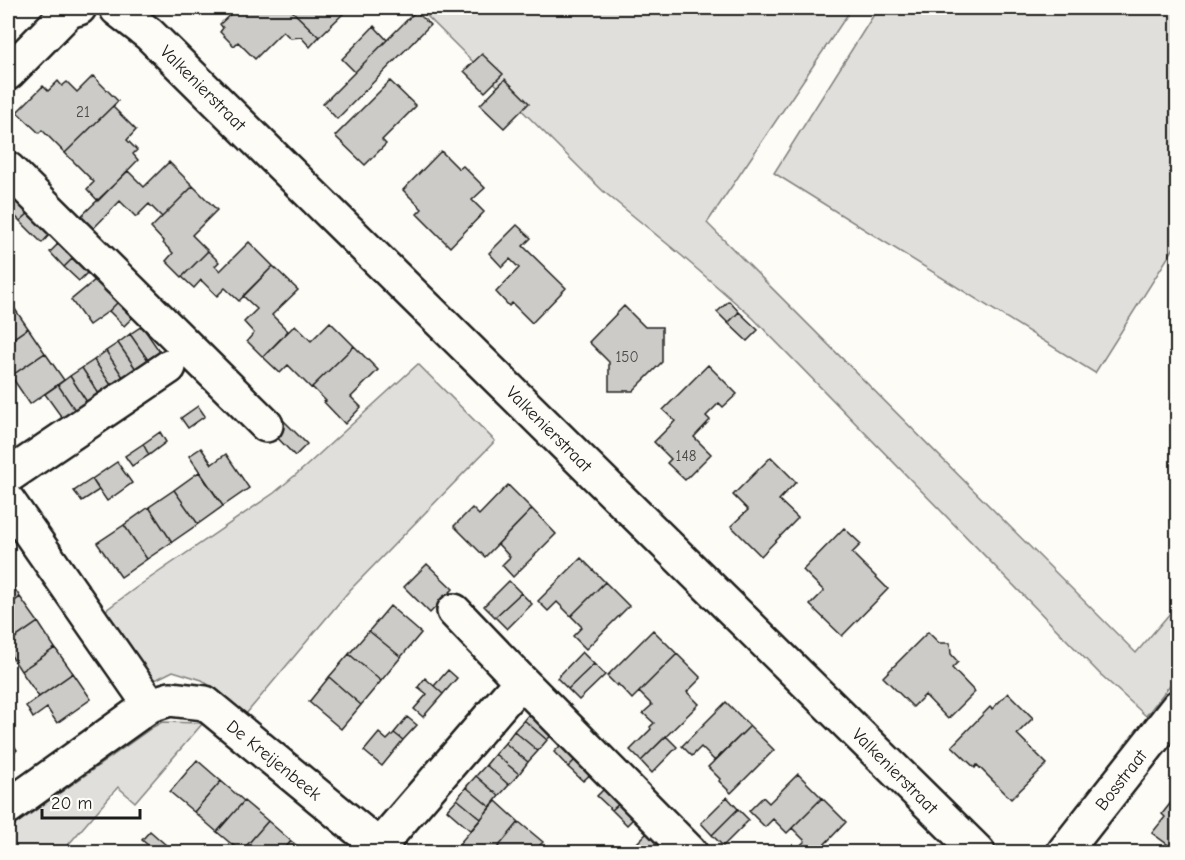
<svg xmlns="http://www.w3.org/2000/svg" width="1185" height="860" font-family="'Comic Neue',sans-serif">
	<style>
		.green { fill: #e0dfdb; stroke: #7e7e7c; stroke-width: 1.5 }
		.building { fill: #cccbc8; stroke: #1c1c1c; stroke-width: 1.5 }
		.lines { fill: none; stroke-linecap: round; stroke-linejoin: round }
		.minor-casing { stroke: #1c1c1c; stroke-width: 38 }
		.minor { stroke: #fdfcf7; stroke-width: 33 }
		.labels { text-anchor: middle; stroke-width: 5; stroke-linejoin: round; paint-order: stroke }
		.number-label { font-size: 15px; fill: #484847 }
		.street-label { font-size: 18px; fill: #1c1c1c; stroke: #fdfcf7 }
	</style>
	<rect width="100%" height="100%" fill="#fdfcf7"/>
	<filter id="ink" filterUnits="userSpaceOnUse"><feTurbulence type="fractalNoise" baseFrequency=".0167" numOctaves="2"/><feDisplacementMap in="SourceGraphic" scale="12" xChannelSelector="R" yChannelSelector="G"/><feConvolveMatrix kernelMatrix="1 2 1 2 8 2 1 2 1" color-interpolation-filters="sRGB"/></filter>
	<g filter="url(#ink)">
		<path class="green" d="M419,8H852L707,223L1136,653L1177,605V676L1146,716L1099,673L753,318L682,256L603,191Z
			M878,8H1177V243L1095,373L774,173Z
			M418,364L495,441L349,591L246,714L202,680L173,671L147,684L98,616L137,587L274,493L305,467Z
			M162,722L203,723L135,802L118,787L62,852H8V830L153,727Z"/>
		<path class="building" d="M237,8H289L319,37L310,47L301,37L290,38L283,31L255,59L238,42L234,46L220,32L223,28L220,24Z
			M289,8H345L347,10L319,37Z
			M416,11L430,25L337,119L323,104Z
			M374,26L387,40L355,72L342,59Z
			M482,54L503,74L485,92L464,71Z
			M93,76L118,101L65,153L42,130L39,133L17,112L43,86L48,91L58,81L62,86L67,82L77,92Z
			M505,79L529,103L504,128L480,105Z
			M390,81L416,106L382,140L386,144L365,165L335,136Z
			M118,101L113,107L136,130L127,140L137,150L133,154L138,160L98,201L87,189L94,182L65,153Z
			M441,151L459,169L463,166L485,188L472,200L484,212L450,247L417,214L422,209L403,190Z
			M169,162L193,186L162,217L149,204L136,217L120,201L88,234L76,221L128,171L144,187Z
			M193,186L217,210L192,235L208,251L182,277L166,261L173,253L163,243L164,242L151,228Z
			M14,198L29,213L20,221L8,209V204Z
			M29,213L50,234L42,243L20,221Z
			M517,225L531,238L523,246L566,288L532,323L512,303L509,306L496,292L519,268L510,259L502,267L489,253Z
			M249,242L273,266L239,301L225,288L217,296L201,280L194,288L182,277L208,251L219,262L215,266L220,271Z
			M59,243L73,258L64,267L50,252Z
			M73,258L88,272L79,281L64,267Z
			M273,266L298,290L272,315L288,331L263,357L247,341L254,333L244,322L257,309L243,296Z
			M95,280L118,302L109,311L89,325L71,300Z
			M729,301L739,312L728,323L717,312Z
			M10,302L28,328L8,342V303Z
			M118,302L133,317L124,326L109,311Z
			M624,306L645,327H662V362L633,391H609V362L589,342Z
			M739,312L758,330L747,341L728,323Z
			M330,322L354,346L311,388L288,365L280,373L263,357L295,325L311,341Z
			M142,326L160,352L148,360L130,334Z
			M28,328L45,353L11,376L8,372V342Z
			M130,334L148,360L136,369L118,343Z
			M118,343L136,369L123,377L106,351Z
			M354,346L378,370L351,397L361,407L345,424L324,402L326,401L312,387Z
			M106,351L123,377L111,385L94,360Z
			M45,353L64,380L30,404L11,376Z
			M94,360L111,385L99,394L82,368Z
			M708,365L737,394L723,407L719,403L706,416L710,420L694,437L711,454L685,480L667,463L671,459L654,442L675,421L663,410Z
			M82,368L99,394L87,402L70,376Z
			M70,376L87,402L75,410L58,385Z
			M58,385L75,410L63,419L45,394Z
			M198,406L205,416L188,428L181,418Z
			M282,419L307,444L295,456L270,430Z
			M160,432L166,442L149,455L143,444Z
			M143,444L149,455L132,466L125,456Z
			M201,448L212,464L226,454L249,488L223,506L189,456Z
			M771,457L796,482L779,500L798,518L761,556L731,526L748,510L733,495Z
			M117,462L132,483L107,501L92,479Z
			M199,472L223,506L198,524L174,490Z
			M92,479L99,490L82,501L74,491Z
			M508,485L532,509L485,557L454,526L472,508L479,515Z
			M174,490L198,524L172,542L149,507Z
			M149,507L172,542L147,559L124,525Z
			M532,509L556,534L513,577L502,565L510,557L498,544Z
			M124,525L147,559L121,577L97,543Z
			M844,528L861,544L852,553L888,589L842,636L810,605L824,591L803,570Z
			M581,558L605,582L571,616L557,602L548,611L538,601Z
			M427,564L453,589L430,613L404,587Z
			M8,579L20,597L8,606Z
			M509,581L521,593L495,617L484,606Z
			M605,582L629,606L586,649L573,636L582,627L571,616Z
			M521,593L532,604L507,629L495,617Z
			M20,597L38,622L8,643V606Z
			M390,606L421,633L401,657L369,631Z
			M38,622L55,648L21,671L8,651V643Z
			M653,630L677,654L632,699L618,684L617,686L607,676Z
			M369,631L401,657L381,681L349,654Z
			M928,632L939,643H950L951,654L958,662L952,668L975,692L948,719L925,695L913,707L883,677Z
			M55,648L73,673L39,697L21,671Z
			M582,652L594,664L568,689L557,678Z
			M349,654L381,681L361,705L329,677Z
			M677,654L701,678L687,692L699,704L641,761L630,750L651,729L650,727L654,723L643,713L652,705L639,692Z
			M594,664L605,675L579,700L568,689Z
			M448,670L457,678L443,694L434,686Z
			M73,673L91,699L57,723L47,708L33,718L26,706Z
			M329,677L361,705L341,729L309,702Z
			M425,678L443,694L423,717L414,709L427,694L418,687Z
			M1008,693L1033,718L1017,734L1047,764L1011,799L977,765L975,768L952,746L990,707L992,709Z
			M726,702L750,726L715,761L701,747L692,756L682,746Z
			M534,708L557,729L547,740L524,720Z
			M407,717L417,725L403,740L394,733Z
			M524,720L547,740L538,751L514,731Z
			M750,726L774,750L731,793L719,781L720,779L708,767Z
			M514,731L538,751L528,762L505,743Z
			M379,733L387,740L394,733L403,740L382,766L364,751Z
			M8,736L17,750L8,757Z
			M666,736L677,747L652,773L641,761Z
			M505,743L528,762L519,774L495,754Z
			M562,744L577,758L568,767L554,752Z
			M495,754L519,774L509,785L486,765Z
			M577,758L592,773L583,781L568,767Z
			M197,760L221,781L194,812L170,792Z
			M486,765L509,785L499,796L476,776Z
			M798,774L822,798L787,833L773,819L765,827L749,811L763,797L769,803Z
			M476,776L499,796L490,807L466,787Z
			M221,781L244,801L217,832L194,812Z
			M466,787L490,807L481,819L457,799Z
			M606,787L621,802L612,810L597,796Z
			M727,797L738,809L712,835L701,823Z
			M822,798L846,822L821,848L826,852H793L805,841L792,828Z
			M457,799L481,819L471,831L447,810Z
			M1173,800L1178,805V852L1152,833L1165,817L1162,814Z
			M244,801L268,821L241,852L217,832Z
			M496,801L519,822L494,852H470L459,844Z
			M621,802L636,816L627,825L612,810Z
			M738,809L749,820L723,846L712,835Z
			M268,821L291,841L282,852H241Z
			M519,822L543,842L533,852H494Z
			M650,830L665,846L658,852H639L633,847Z
			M150,831L166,845L159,852H156L142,840Z
			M291,841L305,852H282Z"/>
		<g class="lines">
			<defs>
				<path id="minor" d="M117,9L149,34L978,852
					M8,73L69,11L79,8
					M8,169L266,425
					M8,476L169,367
					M8,501L150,705
					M454,611L521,681L690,852
					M8,807L150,705L170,699L205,703L386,852
					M379,846L521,681
					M1064,852L1178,707"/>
			</defs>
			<use href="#minor" class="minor-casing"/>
			<use href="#minor" class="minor"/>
		</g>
	</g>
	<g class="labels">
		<g class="number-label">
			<text x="83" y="117">21</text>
			<text x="627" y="362">150</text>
			<text x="686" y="461">148</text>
		</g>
		<g class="street-label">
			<text transform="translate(203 88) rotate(45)" y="6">Valkenierstraat</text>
			<text transform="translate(549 429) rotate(45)" y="6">Valkenierstraat</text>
			<text transform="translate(274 760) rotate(39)" y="6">De Kreijenbeek</text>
			<text transform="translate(895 771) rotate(45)" y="6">Valkenierstraat</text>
			<text transform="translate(1121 780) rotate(-52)" y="6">Bosstraat</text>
		</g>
	</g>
	<rect width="1185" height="860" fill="none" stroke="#fdfcf7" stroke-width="30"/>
	<rect x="15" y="15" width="1155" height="830" fill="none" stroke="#1c1c1c" stroke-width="2" filter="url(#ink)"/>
	<path d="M42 809v9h98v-9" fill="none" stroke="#1c1c1c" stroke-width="3"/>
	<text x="51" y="809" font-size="18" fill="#1c1c1c" stroke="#fdfcf7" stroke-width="4.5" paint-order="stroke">20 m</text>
</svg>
